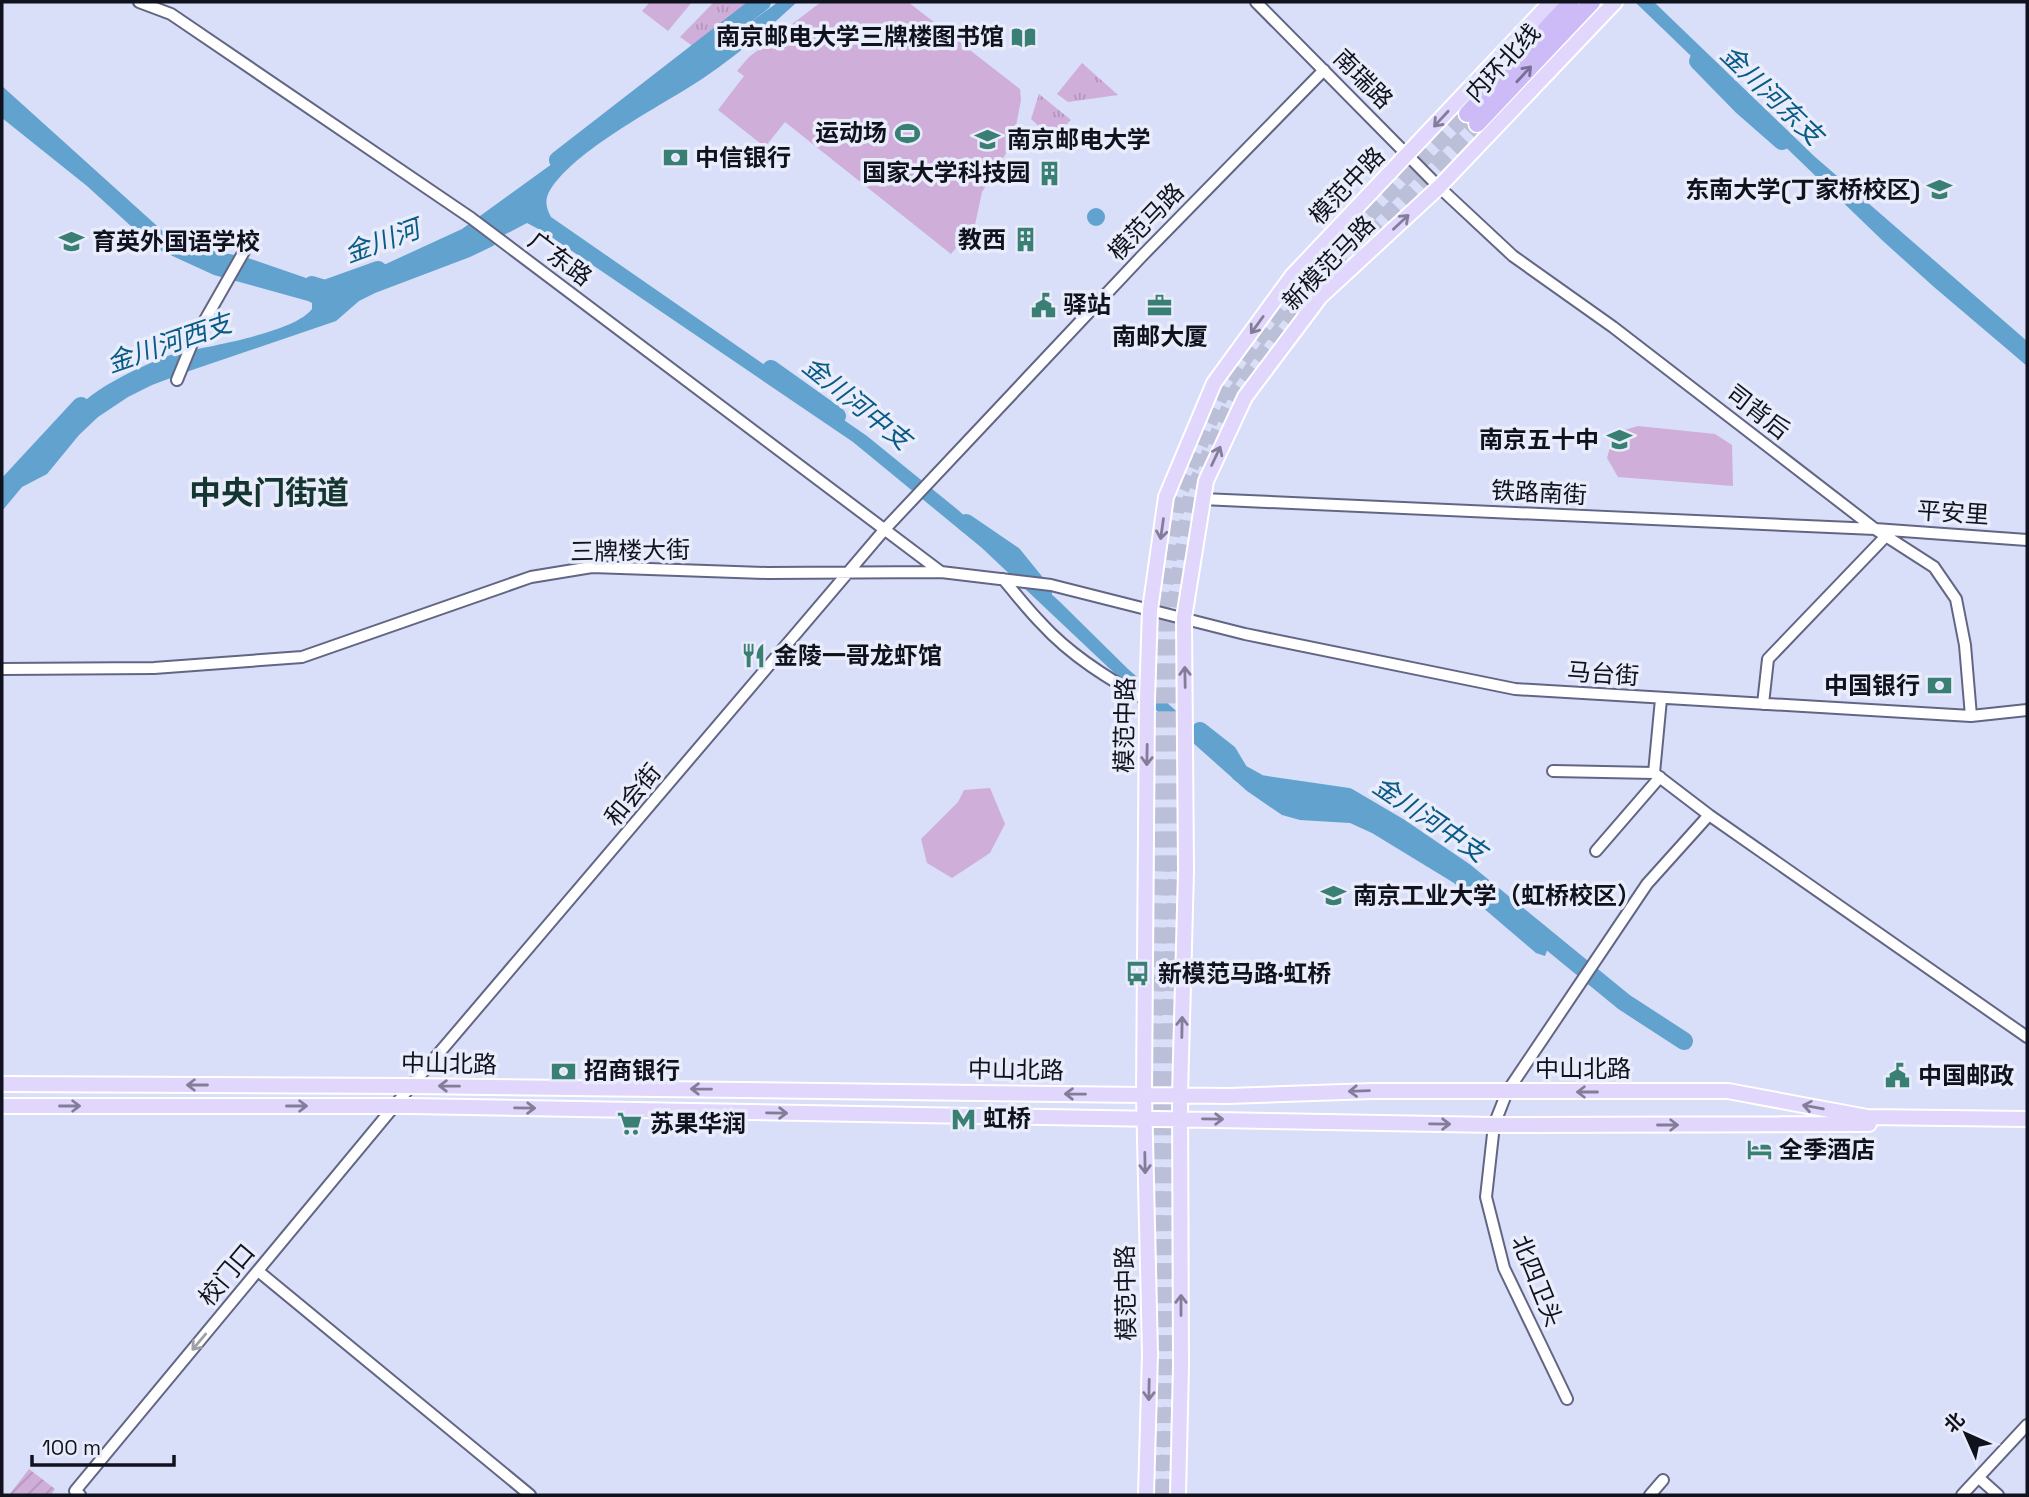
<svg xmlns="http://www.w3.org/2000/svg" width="2029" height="1497" font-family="'Space Grotesk','Noto Sans SC',sans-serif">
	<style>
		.park { fill: url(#park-tufts) }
		.garden { fill: url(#garden-furrows) }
		.pitch { fill: #cfaeda }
		.water { fill: #61a2ce }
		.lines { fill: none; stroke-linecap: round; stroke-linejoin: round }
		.river { stroke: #61a2ce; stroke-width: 18 }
		.highway-tunnel { stroke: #bbbfd8; stroke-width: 16; stroke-dasharray: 16 8; stroke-linecap: butt }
		.minor-casing { stroke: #626684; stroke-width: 14 }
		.major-casing { stroke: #fff; stroke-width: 18 }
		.highway-casing { stroke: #fff; stroke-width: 19 }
		.minor { stroke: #fff; stroke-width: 10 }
		.major { stroke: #e1d6fb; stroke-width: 14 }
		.highway { stroke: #cdbbf8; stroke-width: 16 }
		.oneway { stroke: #786f95 }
		.oneway2 { stroke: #837e97 }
		.oneway3 { stroke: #9fa0a5 }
		.labels { text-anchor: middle; stroke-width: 7; stroke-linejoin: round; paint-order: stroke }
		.poi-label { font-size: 24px; font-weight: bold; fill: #10121d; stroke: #e9ecfa; text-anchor: start }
		.street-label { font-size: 24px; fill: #10121d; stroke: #e9ecfa }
		.water-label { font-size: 26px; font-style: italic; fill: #095b85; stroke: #e9ecfa }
		.district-label { font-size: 32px; font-weight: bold; fill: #143530; stroke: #e9ecfa }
	</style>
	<defs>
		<pattern id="park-tufts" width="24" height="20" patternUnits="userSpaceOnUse" patternTransform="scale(1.75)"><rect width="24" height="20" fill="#cfaeda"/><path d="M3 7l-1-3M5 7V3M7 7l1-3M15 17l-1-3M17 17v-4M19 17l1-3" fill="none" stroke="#b195bb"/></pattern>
		<pattern id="garden-furrows" width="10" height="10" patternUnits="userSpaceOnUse" patternTransform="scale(1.75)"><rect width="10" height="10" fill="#cfaeda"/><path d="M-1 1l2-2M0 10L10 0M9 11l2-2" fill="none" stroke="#b195bb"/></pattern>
	</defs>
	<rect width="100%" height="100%" fill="#d9def9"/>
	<path class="park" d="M714,2H766L698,50L680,37Z
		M1082,63L1118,95L1068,102L1057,94Z
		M1039,94L1071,120L1052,138L1031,119Z"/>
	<path class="garden" d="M29,1469L55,1489L51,1495H9Z"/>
	<path class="pitch" d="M650,2H692L668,31L642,11Z
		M821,2H908L1020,89L1021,100L1013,142L982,192L975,225L951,254L785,122L765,147L718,110L744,76L737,71L749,57Z
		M1638,426L1715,434L1732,445L1733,486L1618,477L1607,458L1614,433Z
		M990,788L1005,824L990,853L952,878L927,863L921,839L958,802L964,790Z"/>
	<path class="water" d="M778,2H797C767,30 736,56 702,79C661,106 572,151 549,192C544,202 547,209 551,217L867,436L958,510L1059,601L1128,669L1249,774L1279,788L1325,797L1358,810L1450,867L1520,922L1548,948L1545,956L1536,953L1454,883L1372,833L1350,823L1300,820L1282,815L1247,791L1109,668L982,548L853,442L544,232L527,223L504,235L493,246L470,257L375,293L359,301L336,321L192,370L152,385L128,397L98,417L79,435L47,474L22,487L2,511V488C30,463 52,433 79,406C95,390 117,379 137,369C151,363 167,355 182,352C211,346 295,332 312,309V303L308,301L214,275L155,248L87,186L2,118V86L166,234L182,243L203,249L245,257L309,279L338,286L462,229L585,140L625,114Z
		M1635,2H1654L1814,156L2027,341V366L1934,287L1883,241Z
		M1087 217a9 9 0 1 1 18 0a9 9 0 1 1-18 0Z"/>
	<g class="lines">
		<path class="river" d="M1698,61L1742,106L1782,141
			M558,160L762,2
			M312,285L325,289L378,270
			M771,369L837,416
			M2,491L81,406
			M966,523L1013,555L1043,592
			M1200,731L1228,753L1240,773L1260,784L1348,797L1399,827L1465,872L1624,1002L1684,1041"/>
		<path class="highway-tunnel" d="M1155,1495L1159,1432L1153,1040L1163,862L1160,620L1178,497L1225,385L1266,329L1304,281L1467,114
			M1166,1495L1172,1394L1169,1223V1023L1176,875L1172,624L1191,496L1236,392L1273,340L1309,293L1477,124"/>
		<defs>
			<path id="minor" d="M139,2L171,14L471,218L941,572
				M1256,2L1439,187L1513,256L1613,327L1875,529L1934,567L1956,599L1965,645L1971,716
				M177,380L193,341L246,248
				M1202,499L1875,529L2027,540
				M1003,579C1016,594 1028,610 1042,624C1071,656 1110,680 1147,700
				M2,669L154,668L302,657L531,577L592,567L767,573L941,572L1051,585L1245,634L1515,689L1971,716L2027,710
				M1661,699L1654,773L1709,815
				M1763,704L1768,659L1886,536
				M1553,771L1654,773
				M1596,851L1660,777
				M258,1271L530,1495
				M1567,1399L1504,1268L1486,1197L1494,1125L1507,1092L1647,884L1709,815L2027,1037
				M1979,1478L1998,1495
				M80,1495L75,1491L411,1086L885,529L1141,257L1324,70
				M1650,1495L1663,1480
				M1962,1495L2027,1425"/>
			<path id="major" d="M2,1084L411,1086L1228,1096L1373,1091H1728L1867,1117L2027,1119
				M2,1106H411L1494,1125L1869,1124
				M1146,1495L1150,1354L1144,1095L1147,700L1150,610L1166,497L1214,383L1292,276L1551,2
				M1178,1495L1181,1366L1180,1095L1186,871L1184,618L1206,481L1245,397L1320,297L1439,187L1615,2"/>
			<path id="highway" d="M1467,114L1571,2
				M1477,124L1592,2"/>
		</defs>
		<use href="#minor" class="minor-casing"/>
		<use href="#major" class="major-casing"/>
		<use href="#highway" class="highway-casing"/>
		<use href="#minor" class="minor"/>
		<use href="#major" class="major"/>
		<use href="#highway" class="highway"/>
	</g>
	<defs><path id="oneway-shaft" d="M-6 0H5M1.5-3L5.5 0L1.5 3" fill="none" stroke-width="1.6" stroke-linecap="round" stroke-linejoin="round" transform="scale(1.75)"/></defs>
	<use class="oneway" href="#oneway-shaft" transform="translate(1524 74) rotate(-47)"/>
	<g class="oneway2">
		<use href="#oneway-shaft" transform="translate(1441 119) rotate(133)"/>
		<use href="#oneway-shaft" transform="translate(1401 222) rotate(-43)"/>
		<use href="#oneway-shaft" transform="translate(1257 325) rotate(126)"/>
		<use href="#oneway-shaft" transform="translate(1216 456) rotate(-65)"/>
		<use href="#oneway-shaft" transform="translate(1162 529) rotate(98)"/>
		<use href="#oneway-shaft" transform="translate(1185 677) rotate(-91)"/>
		<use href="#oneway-shaft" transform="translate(1147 755) rotate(91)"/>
		<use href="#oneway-shaft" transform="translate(1182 1027) rotate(-89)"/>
		<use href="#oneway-shaft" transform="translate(197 1085) rotate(-180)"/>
		<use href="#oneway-shaft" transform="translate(449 1086) rotate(-179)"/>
		<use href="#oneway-shaft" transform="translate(701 1089) rotate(-179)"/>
		<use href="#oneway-shaft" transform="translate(1359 1091) rotate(178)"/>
		<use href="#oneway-shaft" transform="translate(1587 1092) rotate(180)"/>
		<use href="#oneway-shaft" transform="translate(1075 1094) rotate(-179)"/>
		<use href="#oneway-shaft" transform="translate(70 1106)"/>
		<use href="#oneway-shaft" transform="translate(297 1106)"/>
		<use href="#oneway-shaft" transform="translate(1813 1107) rotate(-170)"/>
		<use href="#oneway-shaft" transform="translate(525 1108) rotate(1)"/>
		<use href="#oneway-shaft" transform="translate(777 1113) rotate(1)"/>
		<use href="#oneway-shaft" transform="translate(1213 1119) rotate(1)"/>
		<use href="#oneway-shaft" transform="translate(1440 1124) rotate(1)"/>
		<use href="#oneway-shaft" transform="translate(1668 1125)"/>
		<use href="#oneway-shaft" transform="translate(1145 1163) rotate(89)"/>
		<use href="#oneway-shaft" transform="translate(1181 1305) rotate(-90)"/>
		<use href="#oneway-shaft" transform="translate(1149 1390) rotate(91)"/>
	</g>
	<use class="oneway3" href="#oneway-shaft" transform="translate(199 1342) rotate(130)"/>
	<defs>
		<symbol id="library-bare" viewBox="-9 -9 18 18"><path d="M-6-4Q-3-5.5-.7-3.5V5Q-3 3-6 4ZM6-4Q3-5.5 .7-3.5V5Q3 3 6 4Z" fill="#3a7f74" stroke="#e9ecfa" stroke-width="2.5" paint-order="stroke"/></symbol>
		<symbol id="stadium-bare" viewBox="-9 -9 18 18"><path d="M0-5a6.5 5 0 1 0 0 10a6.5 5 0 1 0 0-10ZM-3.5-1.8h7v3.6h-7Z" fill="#3a7f74" stroke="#e9ecfa" stroke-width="2.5" paint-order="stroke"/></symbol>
		<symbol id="university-bare" viewBox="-9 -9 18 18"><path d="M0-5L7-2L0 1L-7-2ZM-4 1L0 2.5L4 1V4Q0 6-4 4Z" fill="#3a7f74" stroke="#e9ecfa" stroke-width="2.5" paint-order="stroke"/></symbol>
		<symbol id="bank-bare" viewBox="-9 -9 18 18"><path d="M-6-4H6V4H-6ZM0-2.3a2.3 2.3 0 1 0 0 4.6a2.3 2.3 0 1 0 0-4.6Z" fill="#3a7f74" stroke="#e9ecfa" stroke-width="2.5" paint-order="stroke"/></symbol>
		<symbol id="building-bare" viewBox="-9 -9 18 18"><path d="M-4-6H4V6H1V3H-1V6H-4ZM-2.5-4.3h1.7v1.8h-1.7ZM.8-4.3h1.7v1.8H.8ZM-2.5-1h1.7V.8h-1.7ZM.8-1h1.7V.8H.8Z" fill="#3a7f74" stroke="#e9ecfa" stroke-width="2.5" paint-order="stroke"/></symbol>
		<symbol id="school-bare" viewBox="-9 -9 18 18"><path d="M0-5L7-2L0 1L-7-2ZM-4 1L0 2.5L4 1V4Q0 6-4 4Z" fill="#3a7f74" stroke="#e9ecfa" stroke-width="2.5" paint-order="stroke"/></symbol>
		<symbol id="civic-bare" viewBox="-9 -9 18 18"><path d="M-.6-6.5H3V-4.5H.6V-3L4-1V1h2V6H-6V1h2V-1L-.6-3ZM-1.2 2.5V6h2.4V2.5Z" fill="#3a7f74" stroke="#e9ecfa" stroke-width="2.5" paint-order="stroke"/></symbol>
		<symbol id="office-bare" viewBox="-9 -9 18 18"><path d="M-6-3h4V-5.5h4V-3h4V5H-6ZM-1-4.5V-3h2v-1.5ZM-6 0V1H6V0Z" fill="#3a7f74" stroke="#e9ecfa" stroke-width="2.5" paint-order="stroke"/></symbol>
		<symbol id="restaurant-bare" viewBox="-9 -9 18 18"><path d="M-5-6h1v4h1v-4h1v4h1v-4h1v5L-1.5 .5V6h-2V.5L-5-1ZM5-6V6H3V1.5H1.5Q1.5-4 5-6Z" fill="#3a7f74" stroke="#e9ecfa" stroke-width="2.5" paint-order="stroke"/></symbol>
		<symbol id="bus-bare" viewBox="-9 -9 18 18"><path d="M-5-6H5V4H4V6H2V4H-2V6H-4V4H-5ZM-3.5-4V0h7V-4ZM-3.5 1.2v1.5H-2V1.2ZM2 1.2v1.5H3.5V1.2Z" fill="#3a7f74" stroke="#e9ecfa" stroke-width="2.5" paint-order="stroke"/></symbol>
		<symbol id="metro-bare" viewBox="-9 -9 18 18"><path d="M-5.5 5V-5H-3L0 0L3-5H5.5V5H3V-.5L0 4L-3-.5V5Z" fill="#3a7f74" stroke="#e9ecfa" stroke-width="2.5" paint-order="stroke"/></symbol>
		<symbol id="supermarket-bare" viewBox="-9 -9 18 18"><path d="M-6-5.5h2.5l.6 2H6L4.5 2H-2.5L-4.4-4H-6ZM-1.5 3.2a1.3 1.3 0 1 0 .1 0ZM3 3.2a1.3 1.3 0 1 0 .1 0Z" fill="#3a7f74" stroke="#e9ecfa" stroke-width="2.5" paint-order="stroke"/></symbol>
		<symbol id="hotel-bare" viewBox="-9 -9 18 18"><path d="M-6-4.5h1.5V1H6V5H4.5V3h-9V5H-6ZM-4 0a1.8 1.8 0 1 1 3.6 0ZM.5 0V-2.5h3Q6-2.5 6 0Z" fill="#3a7f74" stroke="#e9ecfa" stroke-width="2.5" paint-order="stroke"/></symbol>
	</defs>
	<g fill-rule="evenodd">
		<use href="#library-bare" x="1006" y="20" width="35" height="35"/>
		<use href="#stadium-bare" x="890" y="116" width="35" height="35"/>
		<use href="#university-bare" x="970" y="122" width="35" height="35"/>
		<use href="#bank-bare" x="658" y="140" width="35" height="35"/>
		<use href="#building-bare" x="1032" y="156" width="35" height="35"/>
		<use href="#university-bare" x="1922" y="172" width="35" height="35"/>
		<use href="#building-bare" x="1008" y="222" width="35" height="35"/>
		<use href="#school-bare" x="54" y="224" width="35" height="35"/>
		<use href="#civic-bare" x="1026" y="288" width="35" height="35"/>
		<use href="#office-bare" x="1142" y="288" width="35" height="35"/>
		<use href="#school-bare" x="1602" y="422" width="35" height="35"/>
		<use href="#restaurant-bare" x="736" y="638" width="35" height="35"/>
		<use href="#bank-bare" x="1922" y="668" width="35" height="35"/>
		<use href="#university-bare" x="1316" y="878" width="35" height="35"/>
		<use href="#bus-bare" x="1120" y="956" width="35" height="35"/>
		<use href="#bank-bare" x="546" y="1054" width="35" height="35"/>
		<use href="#civic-bare" x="1880" y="1058" width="35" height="35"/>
		<use href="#metro-bare" x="946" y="1102" width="35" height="35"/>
		<use href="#supermarket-bare" x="612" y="1106" width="35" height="35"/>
		<use href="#hotel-bare" x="1742" y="1132" width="35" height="35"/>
	</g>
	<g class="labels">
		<g class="poi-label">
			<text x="1004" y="45" text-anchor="end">南京邮电大学三牌楼图书馆</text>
			<text x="887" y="141" text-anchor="end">运动场</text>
			<text x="1007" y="148">南京邮电大学</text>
			<text x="695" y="166">中信银行</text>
			<text x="1030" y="181" text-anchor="end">国家大学科技园</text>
			<text x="1920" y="198" text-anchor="end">东南大学(丁家桥校区)</text>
			<text x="1006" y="248" text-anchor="end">教西</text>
			<text x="92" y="250">育英外国语学校</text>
			<text x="1063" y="313">驿站</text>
			<text x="1160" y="345" text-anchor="middle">南邮大厦</text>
			<text x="1599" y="448" text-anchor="end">南京五十中</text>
			<text x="774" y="664">金陵一哥龙虾馆</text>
			<text x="1920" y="694" text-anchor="end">中国银行</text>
			<text x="1353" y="904">南京工业大学（虹桥校区）</text>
			<text x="1158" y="982">新模范马路·虹桥</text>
			<text x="584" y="1079">招商银行</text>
			<text x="1918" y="1084">中国邮政</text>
			<text x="983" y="1127">虹桥</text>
			<text x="650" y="1132">苏果华润</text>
			<text x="1779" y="1158">全季酒店</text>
		</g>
		<g class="street-label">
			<text transform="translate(1503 63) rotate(-47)" y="8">内环北线</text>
			<text transform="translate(1363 79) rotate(45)" y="8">南瑞路</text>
			<text transform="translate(1347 186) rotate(-46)" y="8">模范中路</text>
			<text transform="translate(1146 222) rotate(-46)" y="8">模范马路</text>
			<text transform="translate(560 259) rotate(37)" y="8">广东路</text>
			<text transform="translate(1329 263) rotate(-46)" y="8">新模范马路</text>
			<text transform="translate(1758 412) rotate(38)" y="8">司背后</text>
			<text transform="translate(1539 493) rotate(3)" y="8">铁路南街</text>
			<text transform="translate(1953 513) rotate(4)" y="8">平安里</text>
			<text transform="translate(630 551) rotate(-1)" y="8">三牌楼大街</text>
			<text transform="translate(1603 674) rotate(4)" y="8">马台街</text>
			<text transform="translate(1125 725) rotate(-89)" y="8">模范中路</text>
			<text transform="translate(633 795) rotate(-50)" y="8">和会街</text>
			<text transform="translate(449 1064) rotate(1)" y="8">中山北路</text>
			<text x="1583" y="1077">中山北路</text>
			<text transform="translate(1016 1070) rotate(1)" y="8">中山北路</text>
			<text transform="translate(227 1275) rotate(-50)" y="8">校门口</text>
			<text transform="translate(1537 1281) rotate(68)" y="8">北四卫头</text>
			<text transform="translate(1126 1293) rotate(-91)" y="8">模范中路</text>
		</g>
		<g class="water-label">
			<text transform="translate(1772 95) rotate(44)" y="9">金川河东支</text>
			<text transform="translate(382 241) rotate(-20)" y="9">金川河</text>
			<text transform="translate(169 343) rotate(-19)" y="9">金川河西支</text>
			<text transform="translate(857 403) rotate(39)" y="9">金川河中支</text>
			<text transform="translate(1430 819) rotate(34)" y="9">金川河中支</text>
		</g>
		<g class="district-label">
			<text x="269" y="504">中央门街道</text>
		</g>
	</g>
	<rect width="2029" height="1497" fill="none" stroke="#10121d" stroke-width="7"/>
	<g transform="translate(1966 1434) rotate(315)" stroke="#e9ecfa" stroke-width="5" paint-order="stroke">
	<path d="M0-5L12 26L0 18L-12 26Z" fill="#10121d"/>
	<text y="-10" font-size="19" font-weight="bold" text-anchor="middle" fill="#10121d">北</text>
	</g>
	<path d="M32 1455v10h142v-10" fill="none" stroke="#10121d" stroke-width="3.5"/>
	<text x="42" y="1455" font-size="21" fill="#10121d" stroke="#e9ecfa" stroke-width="5" paint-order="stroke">100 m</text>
</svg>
